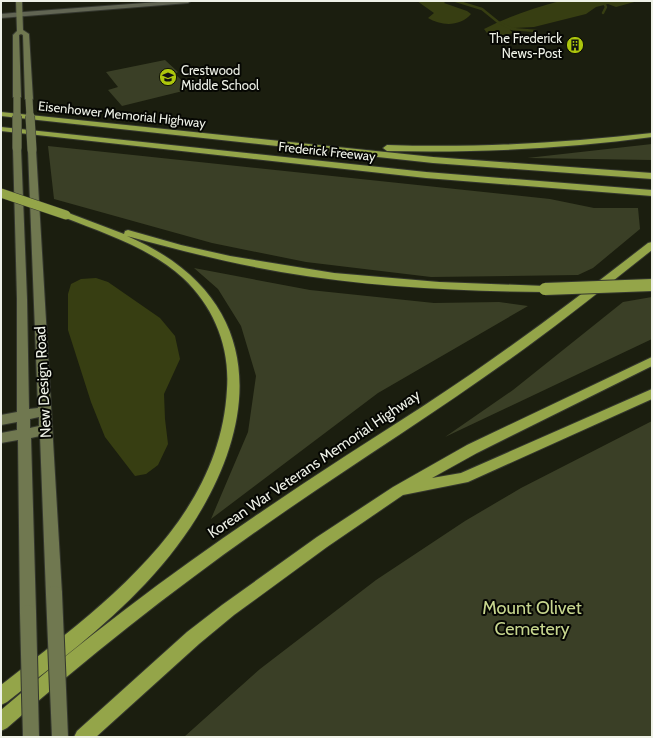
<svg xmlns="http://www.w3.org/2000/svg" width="653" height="738" font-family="Cabin,sans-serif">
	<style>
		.green { fill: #3a3f26 }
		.water { fill: #373e12 }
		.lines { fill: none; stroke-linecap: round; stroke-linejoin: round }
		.stream { stroke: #373e12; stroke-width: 2.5 }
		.minor-casing { stroke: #34372e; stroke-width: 2 }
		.secondary-casing { stroke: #34372e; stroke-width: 2 }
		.motorway-casing { stroke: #34372e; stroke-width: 2 }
		.minor { fill: #616553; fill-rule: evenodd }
		.secondary { fill: #707850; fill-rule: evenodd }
		.motorway { fill: #94a549; fill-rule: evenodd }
		.secondary-bridge-far2-casing { stroke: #34372e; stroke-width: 8; stroke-linecap: butt }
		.secondary-bridge-far1-casing { stroke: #34372e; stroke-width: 10; stroke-linecap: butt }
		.secondary-bridge-casing { stroke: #34372e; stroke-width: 18; stroke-linecap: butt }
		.motorway-bridge-far1-casing { stroke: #34372e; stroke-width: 10; stroke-linecap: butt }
		.motorway-bridge-casing { stroke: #34372e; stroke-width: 14; stroke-linecap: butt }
		.secondary-bridge-far2 { stroke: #707850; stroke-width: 7 }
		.secondary-bridge-far1 { stroke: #707850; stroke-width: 9 }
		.secondary-bridge { stroke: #707850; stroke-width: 16 }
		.motorway-bridge-far1 { stroke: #94a549; stroke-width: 9 }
		.motorway-bridge { stroke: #94a549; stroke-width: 12 }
		.labels { text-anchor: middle; stroke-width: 4; stroke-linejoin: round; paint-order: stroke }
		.far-poi-label { font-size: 13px; fill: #eef1e7; stroke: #060703; text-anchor: end }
		.far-street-label { font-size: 13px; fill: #eef1e7; stroke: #060703 }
		.street-label { font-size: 15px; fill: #eef1e7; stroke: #060703 }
		.near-park-label { font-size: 18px; fill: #c7d68e; stroke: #060703 }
	</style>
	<rect width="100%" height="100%" fill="#1b1e0f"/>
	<path class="green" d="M165,60L178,72L175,74L191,89L122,106L108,90L118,87L106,72Z
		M652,144V160L527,158Z
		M48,146L550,199L594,208H638L640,229L593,268L578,275L431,277L306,262L212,243L54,199Z
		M194,268L310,290L434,303L499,302L528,306L378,393L211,519L248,432L256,376L241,326L218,289Z
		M652,297V339L445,437L513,390L623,302Z
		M652,421V737H184L260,669L376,580L465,521L521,488Z"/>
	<path class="water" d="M417,1H443L445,2L444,3L467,11L471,14C460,27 441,26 428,18L434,13Z
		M560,1H638L616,7L608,4L596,7L586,14L534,27L514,28L510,30L513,33L500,36L487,33L484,29C508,17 533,8 560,1Z
		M96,278L108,282L160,318L175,336L180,359L164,394L165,419L168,444L158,465L146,474L135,476L105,437L91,402L68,330V294L71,284L81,279Z"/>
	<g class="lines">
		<path class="stream" d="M456,1L482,9L498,22L512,29L536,31
			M603,13L606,7L605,5"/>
		<defs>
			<path id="minor" d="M172,1H191L188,3L1,18V14L24,12Z"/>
			<path id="secondary" d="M16,1H22L23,30L29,34L33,99L29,101L25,99L23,35L21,34L19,35L21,97L17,99L13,97V35L17,31Z
				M17,145L21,148L27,299L29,409L38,408L28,150L32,147L36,150L62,594L60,599L54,601L48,599L46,594L40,436L31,438L36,613L34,618L28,621L22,618L20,613L18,440L1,443V433L17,430V422L1,425V415L17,412V299L13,148ZM39,417V426L30,428V419Z"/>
			<path id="motorway" d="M1,112L433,157L652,173V179L433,163L1,116Z
				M1,127L426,172L652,190V196L426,178L1,131Z
				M652,133V137C564,149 476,153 387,151L383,148L387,145C476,148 564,143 652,133Z
				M66,212L124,234L125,231L128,230L181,245L230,256L334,273L439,282L545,286L549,287L550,289L549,291L545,292C457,291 368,287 281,272C229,263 178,250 127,236C298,309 249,474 146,583C104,628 55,664 7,702L1,705V685C98,609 220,524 227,389C230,347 214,307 183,278C150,248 104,233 63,217L61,215L63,213Z
				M652,242V250C610,283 568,317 524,349C447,405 366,456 287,510C189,577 96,650 7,728L1,731V710C88,635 180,566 276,502C340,458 407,418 471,374C532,332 590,288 648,243Z
				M652,357V366L477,453L432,478L461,473L652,389V399L468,482L403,495L327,547L234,615L199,644L96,737H74L77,731L187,632L222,605L317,537L393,487L467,445Z"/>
		</defs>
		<use href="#minor" class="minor-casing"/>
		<use href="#secondary" class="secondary-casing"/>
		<use href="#motorway" class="motorway-casing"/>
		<use href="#minor" class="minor"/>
		<use href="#secondary" class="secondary"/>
		<use href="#motorway" class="motorway"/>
		<defs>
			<path id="secondary-bridge-far2" d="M17,97V117
				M29,99L30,117"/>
			<path id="secondary-bridge-far1" d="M17,116V148
				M30,116L32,150"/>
			<path id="secondary-bridge" d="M54,594L60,737
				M28,613L31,737"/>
			<path id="motorway-bridge-far1" d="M1,193L66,215"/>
			<path id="motorway-bridge" d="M545,289L652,285"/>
		</defs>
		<use href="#secondary-bridge-far2" class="secondary-bridge-far2-casing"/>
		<use href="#secondary-bridge-far1" class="secondary-bridge-far1-casing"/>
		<use href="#secondary-bridge" class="secondary-bridge-casing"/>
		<use href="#motorway-bridge-far1" class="motorway-bridge-far1-casing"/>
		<use href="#motorway-bridge" class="motorway-bridge-casing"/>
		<use href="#secondary-bridge-far2" class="secondary-bridge-far2"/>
		<use href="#secondary-bridge-far1" class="secondary-bridge-far1"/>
		<use href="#secondary-bridge" class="secondary-bridge"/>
		<use href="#motorway-bridge-far1" class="motorway-bridge-far1"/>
		<use href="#motorway-bridge" class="motorway-bridge"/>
	</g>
	<defs>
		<symbol id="building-disc" viewBox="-11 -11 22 22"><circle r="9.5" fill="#adc60d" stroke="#060703"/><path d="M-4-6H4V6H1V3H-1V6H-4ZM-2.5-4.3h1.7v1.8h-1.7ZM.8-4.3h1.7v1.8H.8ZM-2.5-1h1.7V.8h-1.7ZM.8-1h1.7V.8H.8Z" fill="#111"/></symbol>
		<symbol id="school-disc" viewBox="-11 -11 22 22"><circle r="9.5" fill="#adc60d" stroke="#060703"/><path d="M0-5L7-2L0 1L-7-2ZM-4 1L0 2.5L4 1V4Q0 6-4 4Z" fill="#111"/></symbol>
	</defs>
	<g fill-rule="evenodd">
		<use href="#building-disc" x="565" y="35" width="20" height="20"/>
		<use href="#school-disc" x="158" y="67" width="20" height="20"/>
	</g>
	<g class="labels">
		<g class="far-poi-label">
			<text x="562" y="43">The Frederick<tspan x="562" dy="15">News-Post</tspan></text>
			<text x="181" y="75" text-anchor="start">Crestwood<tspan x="181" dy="15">Middle School</tspan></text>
		</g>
		<g class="far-street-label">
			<text transform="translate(122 114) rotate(6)" y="5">Eisenhower Memorial Highway</text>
			<text transform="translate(327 151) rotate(6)" y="5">Frederick Freeway</text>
		</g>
		<g class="street-label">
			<text transform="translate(43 382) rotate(-93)" y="5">New Design Road</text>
			<text transform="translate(314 464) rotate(-34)" y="5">Korean War Veterans Memorial Highway</text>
		</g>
		<g class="near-park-label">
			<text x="532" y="614">Mount Olivet<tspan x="532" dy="21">Cemetery</tspan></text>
		</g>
	</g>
	<rect width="653" height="738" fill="none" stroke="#eef1e7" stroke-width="4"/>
</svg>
